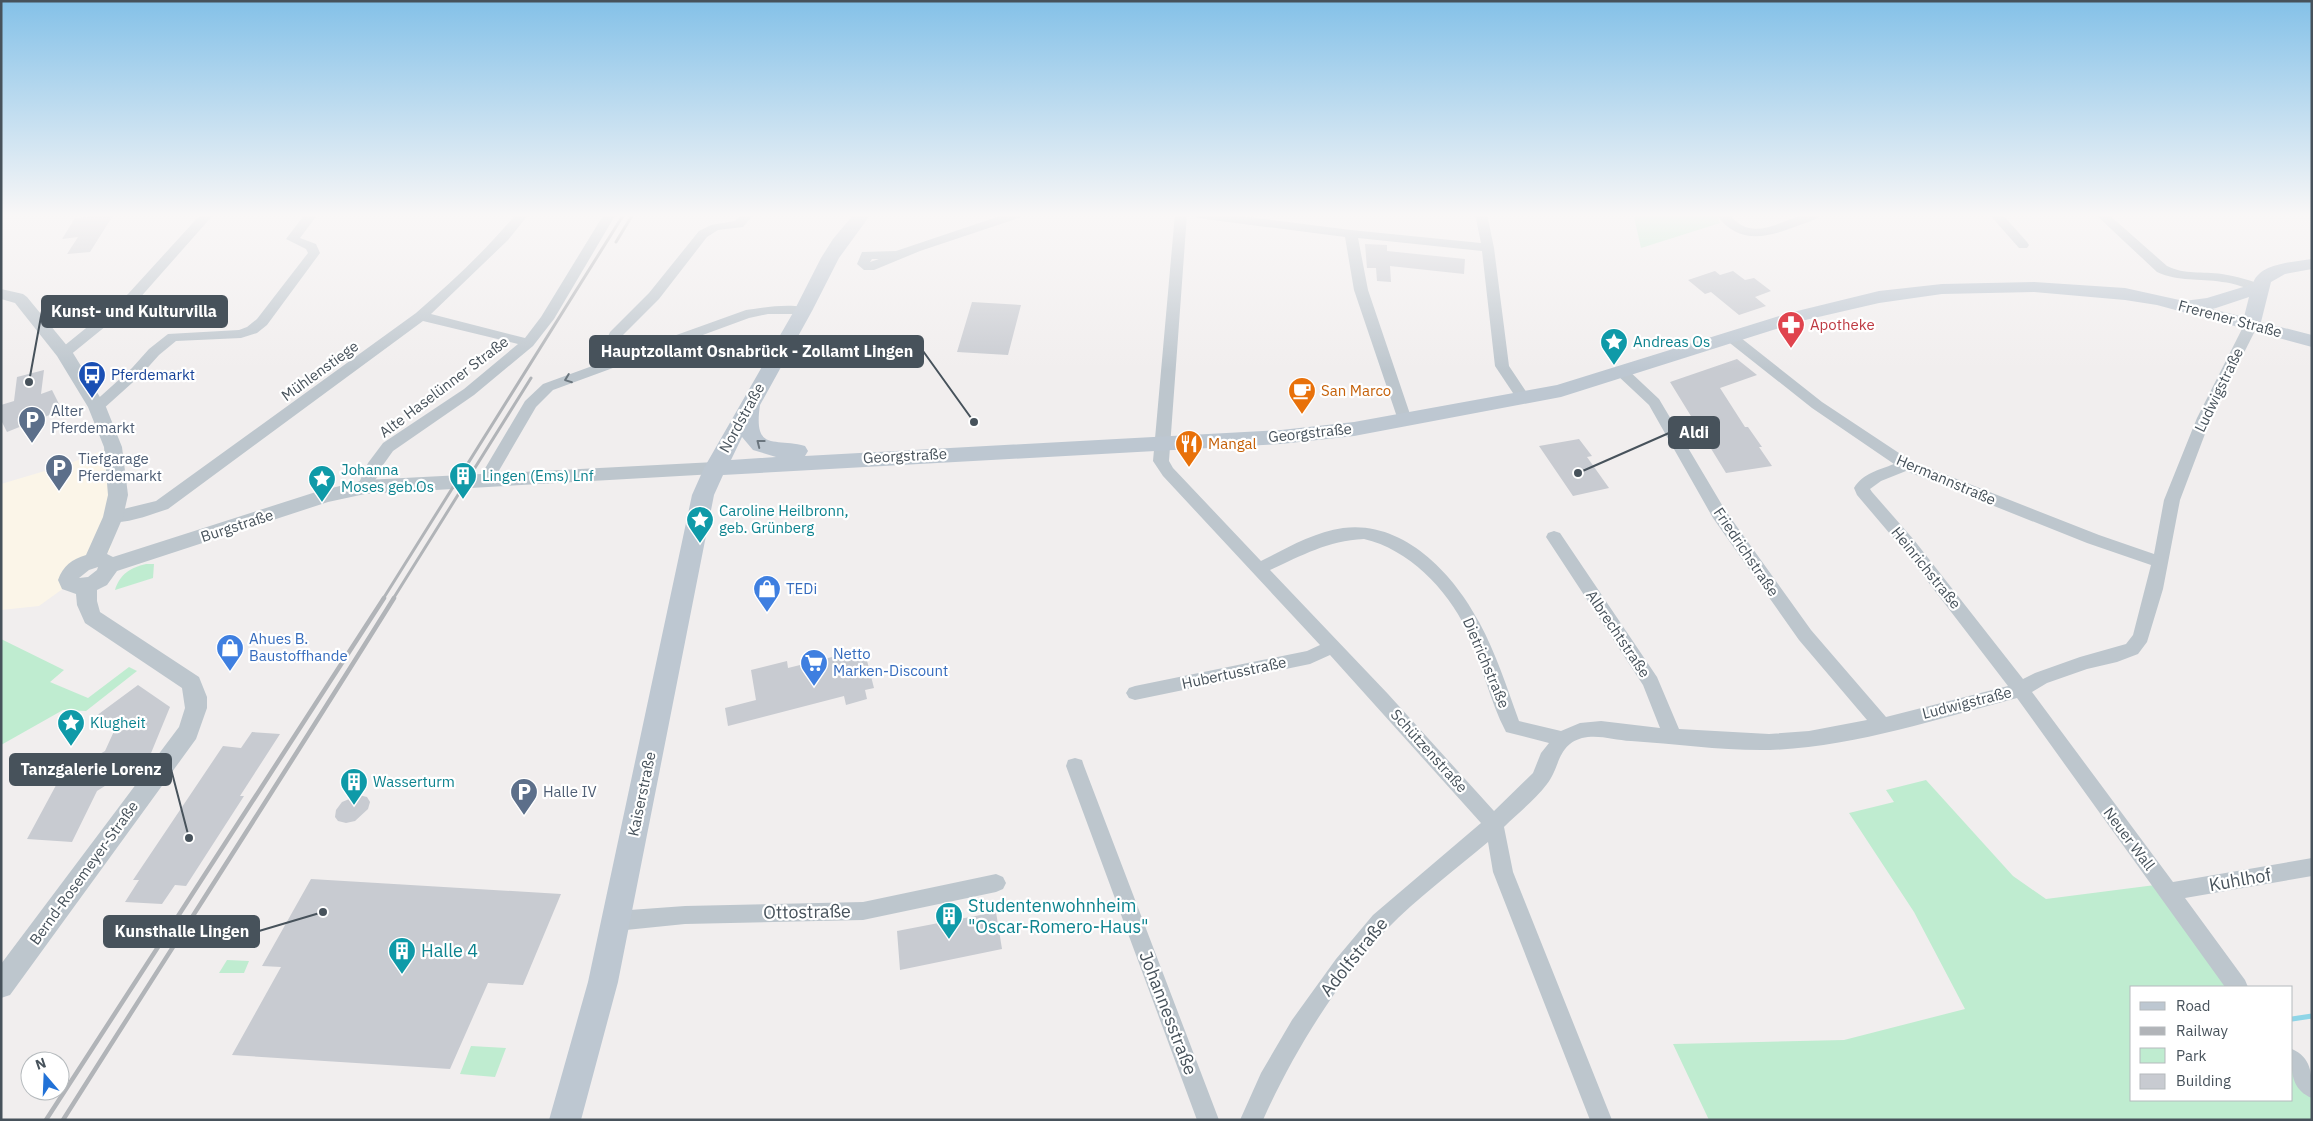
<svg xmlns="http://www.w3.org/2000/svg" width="2313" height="1121" font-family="'IBM Plex Sans',sans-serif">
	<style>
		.commercial { fill: #fbf5e8 }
		.green { fill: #bfecd0 }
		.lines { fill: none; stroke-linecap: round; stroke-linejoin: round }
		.stream { stroke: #8ed5e7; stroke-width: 5 }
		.building { fill: #c8cbd1 }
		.minor { fill: #bdc6cd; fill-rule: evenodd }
		.tertiary { fill: #bdc6cd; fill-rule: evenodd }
		.secondary { fill: #bdc7d1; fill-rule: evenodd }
		.rail-far1 { stroke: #b1b4b8; stroke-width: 3 }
		.rail { stroke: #b1b4b8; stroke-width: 4.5 }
		.oneway { stroke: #6a757d }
		.oneway2 { stroke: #6a757e }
		.labels { text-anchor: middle; stroke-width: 4.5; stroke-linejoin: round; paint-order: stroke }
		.street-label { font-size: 15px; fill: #47525b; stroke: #fff }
		.health-label { font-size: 15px; fill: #be3a42; stroke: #fff; text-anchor: start }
		.culture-label { font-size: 15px; fill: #0d838f; stroke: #fff; text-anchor: start }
		.transit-label { font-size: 15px; fill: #164399; stroke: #fff; text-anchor: start }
		.food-label { font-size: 15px; fill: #c56008; stroke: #fff; text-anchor: start }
		.service-label { font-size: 15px; fill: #4e5e75; stroke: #fff; text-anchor: start }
		.shop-label { font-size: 15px; fill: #366cbe; stroke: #fff; text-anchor: start }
		.near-street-label { font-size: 18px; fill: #47525b; stroke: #fff }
		.near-culture-label { font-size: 18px; fill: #0d838f; stroke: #fff; text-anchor: start }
		.leader { fill: none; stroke: #47525b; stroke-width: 2 }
		.callout-dot { fill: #47525b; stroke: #fff; stroke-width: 2 }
		.callout { fill: #47525b; stroke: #47525b; stroke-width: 2 }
		.callout-label { font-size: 16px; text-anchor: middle; font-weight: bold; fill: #fff }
	</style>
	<rect width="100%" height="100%" fill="#f1eeee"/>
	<path class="commercial" d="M109,448L113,530L110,551L102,555L89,570L39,606L1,610V484L65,465Z"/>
	<path class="green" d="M1650,214H1716L1720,223L1641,248L1634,217Z
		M146,564H154L153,578L115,590C120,574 130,568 146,564Z
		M1,639L64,670L50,682L88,698L129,667L137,671L86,711L63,710L1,745Z
		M1926,780L2013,876L2046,899L2163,884L2235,987H2132V1100H2292V1066L2312,1093V1120H1709L1673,1044L1844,1040L1965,1009L1914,912L1849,813L1894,802L1886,790Z
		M227,960L249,961L244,973H219Z
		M471,1046L506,1048L495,1077L460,1074Z"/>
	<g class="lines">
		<path class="stream" d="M2292,1019L2312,1016"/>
	</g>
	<path class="building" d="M114,214L90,252L67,254L78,237L62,239L75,218Z
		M1365,244L1387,245V251L1465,259L1464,274L1390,266L1391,282L1377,281L1376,268H1367Z
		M1715,271L1720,275L1733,271L1745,280L1754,278L1771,291L1755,297L1766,306L1739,315L1711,292L1705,294L1688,280Z
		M972,302L1021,305L1008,355L957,352Z
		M1737,359L1757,375L1720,388L1745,427H1748L1762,447H1759L1772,466L1726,473L1670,382Z
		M44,370L41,394L52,390L62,410L7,432L1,420V405L14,401L17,377Z
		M1579,439L1592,456L1587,457L1609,488L1573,496L1539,446Z
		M864,649L874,688L865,690L867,699L846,705L844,696L728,726L725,708L756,700L751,670L787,661L788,668Z
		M138,685L170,707L149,758L97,791L72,842L27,839L61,776L105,751L115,729L96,716Z
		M252,732L280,734L240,796H244L186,886L175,885L162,904L125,902L139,880H133L223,746L241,748Z
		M359,795L367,797L370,802L368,809L355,821L346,823L338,821L335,817L336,810L342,802Z
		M311,879L561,894L523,985L488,983L450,1069L232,1055L281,967L262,966Z
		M996,912L1002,949L900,970L897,931Z"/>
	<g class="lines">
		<path class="minor" d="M201,214H214L138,300L69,356H59L57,353L59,350L128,294Z
			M305,214H318L300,238L316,244L320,253L267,325L257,333L241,338L176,341L159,355L142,374L102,410H92L90,407L92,404L132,368L149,349L168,334L239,330L247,327L257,319L308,253L306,249L286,239Z
			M516,214H529L508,240L431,314L525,338L541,317L604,214H616L554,319L533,346L474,395L393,451L383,465L370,491H360L357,487L368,463L383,443L464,389L518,344L423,321L168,509C152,514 123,526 107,521L105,517L107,513L156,501L416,313C452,282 486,250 516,214Z
			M741,214H754L743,227L718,230L707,237L659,299L621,337L615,352L618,356L746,310C759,308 801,301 810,311L808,314H768L749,318L553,390L536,407L490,486H480L477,482L525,401L543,384L606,361L601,352L610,332L649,293L699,231L711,225L735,221Z
			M1006,214H1024L1022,217L920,251L874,270H864L857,264L862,252L896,251ZM872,259H879L870,262Z
			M1175,214H1187L1169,461L1173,468L1261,561C1287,548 1314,532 1343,528C1403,520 1453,573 1479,622C1496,653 1507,688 1519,721L1561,731L1580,723L1601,721L1660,728L1643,685L1546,537L1548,533L1554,531L1560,533L1657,677L1679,729L1769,734L1809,731L1867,720L1799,640L1713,518L1649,405L1617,375L1615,372L1617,369H1627L1659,399L1725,510L1811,630L1886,717L2008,686L1902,548L1857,495L1854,488C1863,473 1879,470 1894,464L1812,408L1726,340L1724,337L1726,334H1736L1822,402L1911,461L2099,535L2154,554L2164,500L2197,418L2244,325L2246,322H2256L2258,325L2211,418L2180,500L2163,589L2147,642L2138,654L2117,662L2087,669L2047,683L2032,692L2173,882L2312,858V876L2185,898L2245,980L2248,987H2225L2017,698C1937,719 1854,747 1770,750C1724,751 1677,744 1631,741C1614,740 1598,734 1582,738C1557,745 1560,768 1547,784C1535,800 1518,813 1504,827L1513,872L1612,1120H1590L1493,872L1488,842C1456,869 1416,899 1387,929C1337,981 1292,1055 1263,1120H1240L1261,1073L1292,1020L1336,959L1373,915L1481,823L1330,655L1310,664L1135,700L1129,698L1126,693L1129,688L1135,686L1307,651L1320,645L1163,476L1153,461ZM1906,471L2087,543L2151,565L2133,635L2126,644L2080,657L2035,673L2023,679L1914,540L1872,492L1870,489L1881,481ZM1364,539C1408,549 1447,589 1466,629C1482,662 1489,700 1506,732L1549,743L1541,753L1533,773L1494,811L1388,694L1270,570C1303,555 1327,541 1364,539Z
			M1191,214H1226L1351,230L1481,243L1475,214H1487L1494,248L1509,366L1531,399L1529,402H1519L1495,366L1482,251L1358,238L1368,290L1412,420L1410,423H1400L1398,420L1354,290L1345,237L1197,218Z
			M1716,214H1729C1751,242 1775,223 1803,215C1809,213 1816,214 1822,214C1817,220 1805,223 1797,226C1766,238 1738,245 1716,214Z
			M1989,214H2002L2027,242L2029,245L2027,248H2019Z
			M2095,214H2108L2167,266C2185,275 2202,271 2222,274C2236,276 2251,281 2265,285L2267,288L2260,292C2247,289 2235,283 2222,282C2199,278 2179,282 2157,272Z
			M1075,758L1082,760L1084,766L1219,1120H1197L1066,766L1068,760Z
			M996,874L1003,877L1006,883L1003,889L996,892L863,920L685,924L616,931L609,928L606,921L609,914L616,911L685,906L863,902Z
			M2292,1049C2313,1058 2312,1077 2312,1098C2290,1089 2291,1069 2292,1049Z"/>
		<path class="tertiary" d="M1,289L23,294L27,297L73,353L106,407L122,447L128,495L123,517L107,554L113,557L319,491L365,480L715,462L722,463L724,468L722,473L715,474L365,494L328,502L117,571L107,585L97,590V601L100,612L199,677L207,697V708L196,739L10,995L1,998V964L179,727L185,708L182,688L85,623L77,605L76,594L62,589L58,580C63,566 72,559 86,555L103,517L108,495L104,447L88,407L57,356L15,303L1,299ZM98,567L97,570L88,577L79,578L89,570Z"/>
		<path class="secondary" d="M854,214H871L839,258L812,311L760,405C753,453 775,437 805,446L808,451L805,456L1281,430L1354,422L1557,385L1789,313L1879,291L1942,284L2034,282L2125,288L2184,301L2207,298L2253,284C2258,263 2294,262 2312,259V269L2285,274L2271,282L2261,322L2312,335V347L2157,305L2125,300L2034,292L1942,294L1879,303L1801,321L1561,397L1354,436L1281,444L723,475L714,495L618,982L581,1120H549L588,982L692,495L704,468L794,311L821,258L833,239ZM2249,297L2244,317L2212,309L2216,308ZM742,437L753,450L776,457L731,460Z"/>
		<path class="rail-far1" d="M616,242L633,214
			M383,599L624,214
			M393,599L531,378"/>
		<path class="rail" d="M46,1120L384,598
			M63,1120C173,946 285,773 394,598"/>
	</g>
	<defs><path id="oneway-chevron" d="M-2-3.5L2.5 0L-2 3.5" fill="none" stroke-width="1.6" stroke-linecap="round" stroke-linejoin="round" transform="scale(1.25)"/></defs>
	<use class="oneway" href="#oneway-chevron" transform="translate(568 379) rotate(159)"/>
	<use class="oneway2" href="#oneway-chevron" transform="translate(760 443) rotate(-142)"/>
	<linearGradient id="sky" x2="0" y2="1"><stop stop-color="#84c1e8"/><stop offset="0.58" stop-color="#f9f7f7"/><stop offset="1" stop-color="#f9f7f7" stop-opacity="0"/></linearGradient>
	<rect width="2313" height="371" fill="url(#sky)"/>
	<defs>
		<symbol id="pharmacy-pin" viewBox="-11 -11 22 30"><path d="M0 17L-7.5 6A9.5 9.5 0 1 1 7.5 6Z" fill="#e0444e" stroke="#fff"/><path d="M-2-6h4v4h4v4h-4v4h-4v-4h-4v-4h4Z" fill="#fff"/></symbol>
		<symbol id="sight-pin" viewBox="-11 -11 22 30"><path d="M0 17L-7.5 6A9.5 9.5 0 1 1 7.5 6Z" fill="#0f9aa8" stroke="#fff"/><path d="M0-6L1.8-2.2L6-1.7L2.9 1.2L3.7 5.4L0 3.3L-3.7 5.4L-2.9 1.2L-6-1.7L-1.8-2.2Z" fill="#fff"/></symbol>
		<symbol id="bus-pin" viewBox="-11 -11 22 30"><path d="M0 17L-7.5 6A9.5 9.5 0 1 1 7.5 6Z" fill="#1a4fb4" stroke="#fff"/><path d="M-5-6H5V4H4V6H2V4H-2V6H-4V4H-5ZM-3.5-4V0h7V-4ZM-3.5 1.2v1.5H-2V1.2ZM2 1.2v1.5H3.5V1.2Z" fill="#fff"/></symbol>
		<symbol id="cafe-pin" viewBox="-11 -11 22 30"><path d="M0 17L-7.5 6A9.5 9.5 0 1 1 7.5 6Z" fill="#e8710a" stroke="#fff"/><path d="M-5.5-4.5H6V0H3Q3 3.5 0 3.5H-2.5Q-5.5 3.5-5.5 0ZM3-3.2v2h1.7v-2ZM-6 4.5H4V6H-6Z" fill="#fff"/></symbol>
		<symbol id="parking-pin" viewBox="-11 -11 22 30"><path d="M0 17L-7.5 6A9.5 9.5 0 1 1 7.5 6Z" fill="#5c6f8a" stroke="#fff"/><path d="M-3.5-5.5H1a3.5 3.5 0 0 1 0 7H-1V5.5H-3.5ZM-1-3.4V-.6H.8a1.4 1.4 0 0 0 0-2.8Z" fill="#fff"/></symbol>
		<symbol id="restaurant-pin" viewBox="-11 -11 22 30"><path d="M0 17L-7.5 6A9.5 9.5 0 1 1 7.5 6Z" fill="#e8710a" stroke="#fff"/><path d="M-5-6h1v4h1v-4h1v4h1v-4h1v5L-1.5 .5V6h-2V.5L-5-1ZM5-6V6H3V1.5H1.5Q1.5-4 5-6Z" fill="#fff"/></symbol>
		<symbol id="building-pin" viewBox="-11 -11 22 30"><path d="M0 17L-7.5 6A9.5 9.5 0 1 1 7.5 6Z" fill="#0f9aa8" stroke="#fff"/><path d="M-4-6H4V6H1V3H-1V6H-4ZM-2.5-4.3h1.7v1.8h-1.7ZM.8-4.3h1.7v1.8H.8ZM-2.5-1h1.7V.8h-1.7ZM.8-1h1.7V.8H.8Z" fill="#fff"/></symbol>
		<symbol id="shop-pin" viewBox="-11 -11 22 30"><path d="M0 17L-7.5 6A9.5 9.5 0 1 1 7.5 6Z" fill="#3f7fe0" stroke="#fff"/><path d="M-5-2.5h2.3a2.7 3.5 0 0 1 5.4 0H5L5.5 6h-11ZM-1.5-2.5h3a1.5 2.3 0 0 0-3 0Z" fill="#fff"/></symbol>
		<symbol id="supermarket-pin" viewBox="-11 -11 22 30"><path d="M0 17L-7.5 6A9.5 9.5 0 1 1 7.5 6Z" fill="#3f7fe0" stroke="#fff"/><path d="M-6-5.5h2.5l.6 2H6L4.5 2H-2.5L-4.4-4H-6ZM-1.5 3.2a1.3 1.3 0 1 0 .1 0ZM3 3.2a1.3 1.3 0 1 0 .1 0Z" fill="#fff"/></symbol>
	</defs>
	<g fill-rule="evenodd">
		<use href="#pharmacy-pin" x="1775" y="309" width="32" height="43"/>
		<use href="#sight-pin" x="1598" y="326" width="32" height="43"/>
		<use href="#bus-pin" x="76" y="359" width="32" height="43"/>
		<use href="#cafe-pin" x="1286" y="375" width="32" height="43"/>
		<use href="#parking-pin" x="16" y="404" width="32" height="43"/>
		<use href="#restaurant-pin" x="1173" y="428" width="32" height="43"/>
		<use href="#parking-pin" x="43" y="452" width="32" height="43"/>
		<use href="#building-pin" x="447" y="460" width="32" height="43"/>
		<use href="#sight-pin" x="306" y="463" width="32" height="43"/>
		<use href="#sight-pin" x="684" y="504" width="32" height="43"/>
		<use href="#shop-pin" x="751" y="573" width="32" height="43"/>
		<use href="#shop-pin" x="214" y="632" width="32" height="43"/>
		<use href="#supermarket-pin" x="798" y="647" width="32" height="43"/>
		<use href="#sight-pin" x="55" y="707" width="32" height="43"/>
		<use href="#building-pin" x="338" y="766" width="32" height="43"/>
		<use href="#parking-pin" x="508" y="776" width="32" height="43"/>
		<use href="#building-pin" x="933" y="900" width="32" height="43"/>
		<use href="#building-pin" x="386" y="935" width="32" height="43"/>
	</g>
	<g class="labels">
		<g class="street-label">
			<text transform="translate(2230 319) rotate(15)" y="5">Frerener Straße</text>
			<text transform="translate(320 371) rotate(-36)" y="5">Mühlenstiege</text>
			<text transform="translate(444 387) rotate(-37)" y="5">Alte Haselünner Straße</text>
			<text transform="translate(2219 390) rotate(-64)" y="5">Ludwigstraße</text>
			<text transform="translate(742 418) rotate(-61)" y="5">Nordstraße</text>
			<text transform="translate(1310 433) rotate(-6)" y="5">Georgstraße</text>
			<text transform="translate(905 456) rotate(-3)" y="5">Georgstraße</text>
			<text transform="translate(1946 480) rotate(23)" y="5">Hermannstraße</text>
			<text transform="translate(237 526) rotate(-18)" y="5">Burgstraße</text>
			<text transform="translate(1746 552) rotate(56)" y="5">Friedrichstraße</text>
			<text transform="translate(1926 568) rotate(51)" y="5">Heinrichstraße</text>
			<text transform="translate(1618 634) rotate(56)" y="5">Albrechtstraße</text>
			<text transform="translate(1486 663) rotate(67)" y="5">Dietrichstraße</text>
			<text transform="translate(1234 673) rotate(-12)" y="5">Hubertusstraße</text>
			<text transform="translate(1967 703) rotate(-14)" y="5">Ludwigstraße</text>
			<text transform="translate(1429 751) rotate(48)" y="5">Schützenstraße</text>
			<text transform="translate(642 794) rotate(-78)" y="5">Kaiserstraße</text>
			<text transform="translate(2129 839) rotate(53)" y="5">Neuer Wall</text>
			<text transform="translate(84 873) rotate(-54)" y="5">Bernd-Rosemeyer-Straße</text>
		</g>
		<g class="health-label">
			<text x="1810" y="330">Apotheke</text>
		</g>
		<g class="culture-label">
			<text x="1633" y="347">Andreas Os</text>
			<text x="341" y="475">Johanna<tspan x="341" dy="17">Moses geb.Os</tspan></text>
			<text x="482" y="481">Lingen (Ems) Lnf</text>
			<text x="719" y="516">Caroline Heilbronn,<tspan x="719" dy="17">geb. Grünberg</tspan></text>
			<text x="90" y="728">Klugheit</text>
			<text x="373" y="787">Wasserturm</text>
		</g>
		<g class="transit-label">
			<text x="111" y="380">Pferdemarkt</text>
		</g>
		<g class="food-label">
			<text x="1321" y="396">San Marco</text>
			<text x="1208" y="449">Mangal</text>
		</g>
		<g class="service-label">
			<text x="51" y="416">Alter<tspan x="51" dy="17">Pferdemarkt</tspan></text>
			<text x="78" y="464">Tiefgarage<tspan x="78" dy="17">Pferdemarkt</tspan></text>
			<text x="543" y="797">Halle IV</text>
		</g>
		<g class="shop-label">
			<text x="786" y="594">TEDi</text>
			<text x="249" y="644">Ahues B.<tspan x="249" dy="17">Baustoffhande</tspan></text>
			<text x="833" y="659">Netto<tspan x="833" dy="17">Marken-Discount</tspan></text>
		</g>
		<g class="near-street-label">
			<text transform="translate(2240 880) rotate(-10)" y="6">Kuhlhof</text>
			<text transform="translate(807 912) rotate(-1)" y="6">Ottostraße</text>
			<text transform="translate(1354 957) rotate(-51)" y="6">Adolfstraße</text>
			<text transform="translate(1168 1013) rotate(69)" y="6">Johannesstraße</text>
		</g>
		<g class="near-culture-label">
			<text x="968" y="912">Studentenwohnheim<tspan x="968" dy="21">"Oscar-Romero-Haus"</tspan></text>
			<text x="421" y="957">Halle 4</text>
		</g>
	</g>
	<path class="leader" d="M29 382L42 311M974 422L923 351M1578 473L1669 433M189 838L171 769M323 912L259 931"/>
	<g class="callout-dot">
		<circle cx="29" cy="382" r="5"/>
		<circle cx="974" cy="422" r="5"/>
		<circle cx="1578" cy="473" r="5"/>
		<circle cx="189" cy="838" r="5"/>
		<circle cx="323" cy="912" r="5"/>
	</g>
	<g class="callout">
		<rect x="42" y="296" width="185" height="31" rx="5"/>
		<rect x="590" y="336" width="333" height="31" rx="5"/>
		<rect x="1669" y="417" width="50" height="31" rx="5"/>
		<rect x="10" y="754" width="161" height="31" rx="5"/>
		<rect x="104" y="916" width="155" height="31" rx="5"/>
	</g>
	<g class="callout-label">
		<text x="134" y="317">Kunst- und Kulturvilla</text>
		<text x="757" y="357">Hauptzollamt Osnabrück - Zollamt Lingen</text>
		<text x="1694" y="438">Aldi</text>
		<text x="91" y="775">Tanzgalerie Lorenz</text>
		<text x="182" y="937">Kunsthalle Lingen</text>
	</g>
	<rect width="2313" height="1121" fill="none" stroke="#47525b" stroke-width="5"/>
	<rect x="2130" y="986" width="162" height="115" fill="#ffffff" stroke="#b5babd"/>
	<rect x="2140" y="1002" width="25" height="8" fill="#bdc7d1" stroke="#b5babd"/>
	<text x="2176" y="1011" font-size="15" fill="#47525b">Road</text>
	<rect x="2140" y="1027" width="25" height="8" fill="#b1b4b8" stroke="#b5babd"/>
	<text x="2176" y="1036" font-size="15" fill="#47525b">Railway</text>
	<rect x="2140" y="1048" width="25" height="15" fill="#bfecd0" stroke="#b5babd"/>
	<text x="2176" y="1061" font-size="15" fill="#47525b">Park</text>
	<rect x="2140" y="1074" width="25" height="15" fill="#c8cbd1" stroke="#b5babd"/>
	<text x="2176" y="1086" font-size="15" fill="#47525b">Building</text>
	<g transform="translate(45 1076) rotate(341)"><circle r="24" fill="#ffffff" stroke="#b5babd"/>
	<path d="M0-4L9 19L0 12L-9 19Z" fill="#2272d7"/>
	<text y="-8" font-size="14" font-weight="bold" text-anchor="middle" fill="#47525b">N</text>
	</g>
</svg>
